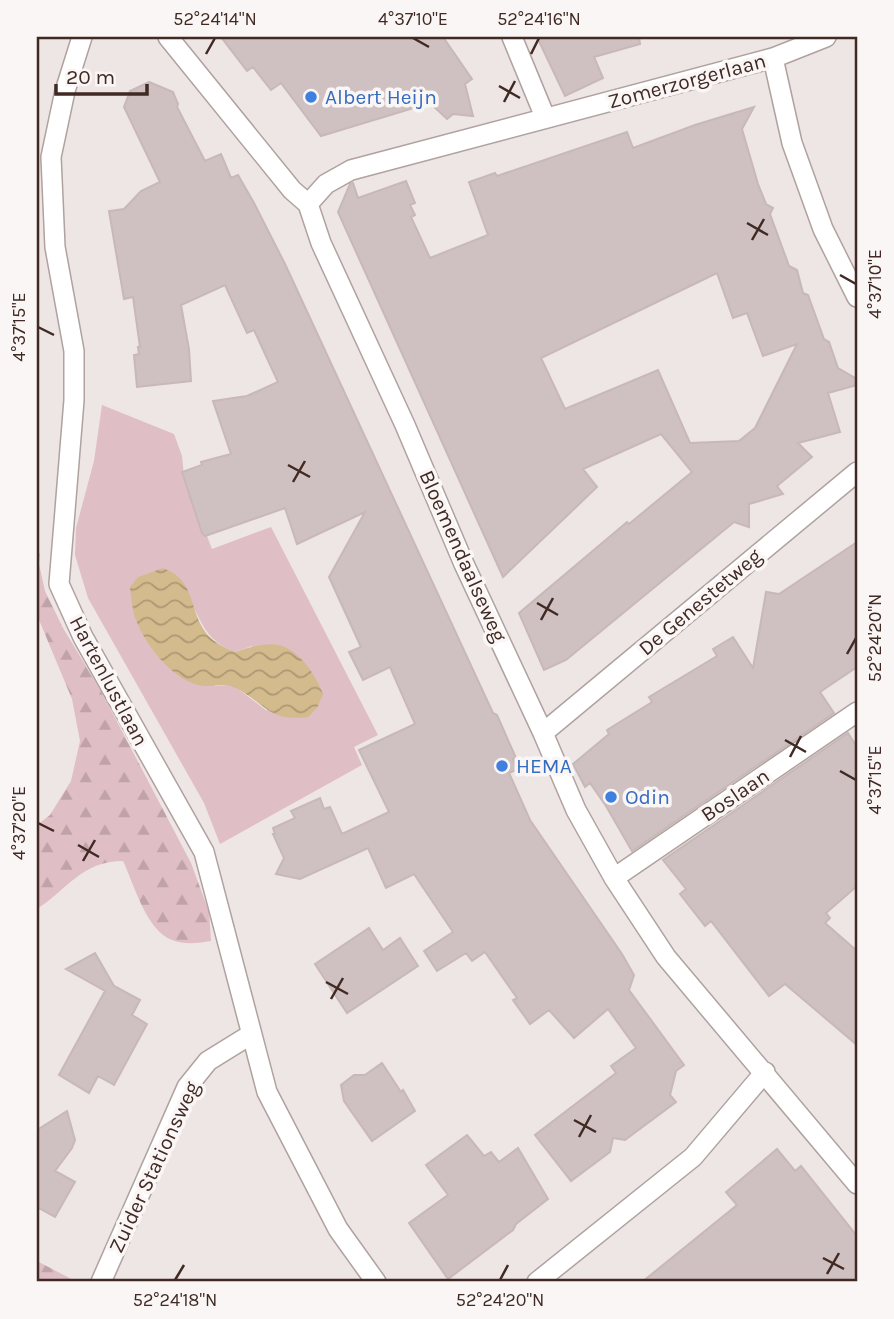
<svg xmlns="http://www.w3.org/2000/svg" width="894" height="1319" font-family="Karla,sans-serif">
	<style>
		.green { fill: #dfbec5; fill-rule: evenodd }
		.forest { fill: url(#forest-firs) }
		.water { fill: url(#water-waves) }
		.building { fill: #cfc1c1; stroke: #c8b8b7; stroke-width: 2; fill-rule: evenodd }
		.lines { fill: none; stroke-linecap: round; stroke-linejoin: round }
		.minor-casing { stroke: #afa29f; stroke-width: 22 }
		.tertiary-casing { stroke: #afa29f; stroke-width: 22 }
		.minor { stroke: #fff; stroke-width: 19 }
		.tertiary { stroke: #fff; stroke-width: 19 }
		.ticks { fill: none; stroke: #402a23; stroke-width: 2.5 }
		.shop-dot { fill: #3f7fe0; stroke: #faf6f6; stroke-width: 2.5 }
		.labels { text-anchor: middle; stroke-width: 7; stroke-linejoin: round; paint-order: stroke }
		.street-label { font-size: 21px; fill: #402a23; stroke: #faf6f6 }
		.shop-label { font-size: 21px; fill: #366cbe; stroke: #faf6f6; text-anchor: start }
		.neatline { fill: none; stroke: #402a23; stroke-width: 2.5 }
		.ticks-label { font-size: 18px; text-anchor: middle; fill: #402a23 }
	</style>
	<defs>
		<pattern id="forest-firs" width="22" height="20" patternUnits="userSpaceOnUse" patternTransform="scale(1.75)"><rect width="22" height="20" fill="#dfbec5"/><path d="M5 1l3.5 6h-7zM16 11l3.5 6h-7z" fill="#c0a3a9"/></pattern>
		<pattern id="water-waves" width="16" height="10" patternUnits="userSpaceOnUse" patternTransform="scale(1.75)"><rect width="16" height="10" fill="#d3bb8d"/><path d="M0 5q4-4 8 0t8 0" fill="none" stroke="#ad9873"/></pattern>
	</defs>
	<rect width="100%" height="100%" fill="#eee5e5"/>
	<path class="green" d="M102,405L174,434L182,456L184,476L212,549L271,527L378,735L354,747L362,765L220,844L204,803L88,598L75,555L76,528L94,461ZM194,608C205,631 211,642 235,652L252,646L267,711L233,685L215,686Z"/>
	<path class="forest" d="M37,550L40,554L39,564L45,591L63,628L101,691L191,863L209,912L211,941C198,943 185,945 172,940C146,930 134,884 123,861C82,861 69,888 37,909V825L50,815L71,781L80,741L72,699L37,615Z
		M37,1261L77,1282H37Z"/>
	<path class="water" d="M163,568C195,580 188,605 204,630C211,641 223,647 235,652C248,648 265,642 279,645C301,651 316,676 323,694L317,708L308,717C269,722 266,704 236,688C226,682 210,688 198,685C170,678 142,641 134,614C132,606 131,596 130,587L138,577Z"/>
	<path class="building" d="M221,37H443L472,79L465,84L473,116L453,114L447,119L430,103L321,136L281,83L271,90L253,67L247,71Z
		M537,37H639L640,44L594,57L603,78L565,96Z
		M149,82L173,92L178,104L177,107L205,161L221,154L231,178L238,175L254,203L285,264L493,713L497,715L516,758L513,759L518,769L509,773L530,820L622,954L634,975L629,990L684,1065L676,1071L670,1095L676,1102L625,1140L613,1138L610,1152L571,1181L535,1135L616,1073L611,1066L636,1048L608,1009L574,1038L549,1010L530,1024L513,1000L517,998L485,952L472,961L466,953L437,971L424,951L453,932L414,874L386,888L368,848L300,879L276,874L284,858L273,834H275L273,828L295,818L291,811L320,798L324,809L330,807L342,834L389,812L359,750L415,724L390,667L363,680L349,652L361,647L329,577L365,512L297,544L285,508L205,536L202,533L182,472L202,465L201,462L231,454L213,401L247,396L278,382L254,330L247,333L225,285L181,305L189,349L191,381L137,387L134,355L139,354L138,347H140L133,297L124,299L109,211L124,209L141,191L160,182L124,107L130,91Z
		M754,107L742,129L758,184L766,204L773,208L770,214L789,266L797,270L803,293L808,295L824,339L829,342L838,368L857,379V385L828,393L840,432L798,443L812,457L777,486L783,494L749,504V527L734,522L566,660L544,670L519,613L627,522L629,524L692,472L661,434L583,469L597,487L503,577L338,212L350,184L353,183L358,198L406,181L415,203L410,205L415,215L411,217L430,258L488,235L469,182L495,173L497,176L627,132L633,148L695,125ZM717,273L733,318L747,313L763,356L797,344L755,428L739,441L690,443L658,370L565,409L541,358Z
		M857,542V667L820,692L834,713L632,851L606,806L590,783L585,787L573,764L609,734L607,730L652,702L649,697L717,656L713,649L733,637L753,668L766,592L779,594Z
		M848,733L857,747V886L826,913L830,918L825,923L857,951V1045L785,984L769,996L711,921L705,926L680,894L686,889L663,860Z
		M369,928L383,950L400,938L418,966L347,1013L315,964Z
		M95,953L114,986L140,1000L132,1015L147,1024L114,1085L98,1076L89,1093L59,1075L105,991L66,969Z
		M382,1063L401,1092L403,1090L415,1111L372,1141L344,1101L341,1085L354,1075H365Z
		M67,1111L75,1140L72,1148L55,1171L75,1182L55,1217L37,1207V1130Z
		M467,1135L484,1156L491,1152L499,1162L518,1148L548,1199L516,1224L513,1230L448,1279L409,1223L448,1195L426,1165Z
		M777,1149L795,1171L801,1166L857,1236V1282H642L737,1205L726,1192Z"/>
	<g class="lines">
		<defs>
			<path id="minor" d="M168,37L292,190L308,204L321,243L405,425L464,564L543,733L576,810L614,878L666,957L857,1184
				M512,37L545,117
				M773,58L792,143L823,229L857,297
				M308,204L326,184L351,170L773,58L826,37
				M543,733L857,472
				M614,878L857,712
				M101,1282L187,1087L208,1061L250,1035
				M537,1282L693,1157L765,1072"/>
			<path id="tertiary" d="M82,37L65,91L51,157L55,247L74,351V400L59,584L83,637L204,852L267,1092L338,1229L376,1282"/>
		</defs>
		<use href="#minor" class="minor-casing"/>
		<use href="#tertiary" class="tertiary-casing"/>
		<use href="#minor" class="minor"/>
		<use href="#tertiary" class="tertiary"/>
	</g>
	<path class="ticks" d="M413,38L429,47M206,54L215,38M531,54L539,38M499,86L520,98M504,102L515,81M747,223L768,235M752,240L764,219M840,275L856,284M38,327L54,335M288,465L310,477M293,482L305,461M537,603L558,615M541,620L553,598M847,654L856,638M785,740L806,752M790,757L801,736M840,771L856,780M38,823L54,831M78,845L99,857M83,861L95,840M326,982L348,994M331,999L343,978M574,1120L596,1132M579,1137L591,1115M823,1258L844,1269M827,1274L839,1253M175,1280L184,1265M500,1280L508,1265"/>
	<g class="shop-dot">
		<circle cx="311" cy="97" r="7"/>
		<circle cx="502" cy="766" r="7"/>
		<circle cx="611" cy="797" r="7"/>
	</g>
	<g class="labels">
		<g class="street-label">
			<text transform="translate(687 81) rotate(-15)" y="7">Zomerzorgerlaan</text>
			<text transform="translate(463 556) rotate(66)" y="7">Bloemendaalseweg</text>
			<text transform="translate(700 602) rotate(-40)" y="7">De Genestetweg</text>
			<text transform="translate(109 681) rotate(62)" y="7">Hartenlustlaan</text>
			<text transform="translate(735 795) rotate(-34)" y="7">Boslaan</text>
			<text transform="translate(154 1167) rotate(-65)" y="7">Zuider Stationsweg</text>
		</g>
		<g class="shop-label">
			<text x="325" y="104">Albert Heijn</text>
			<text x="516" y="773">HEMA</text>
			<text x="625" y="804">Odin</text>
		</g>
	</g>
	<rect width="894" height="1319" fill="none" stroke="#faf6f6" stroke-width="77"/>
	<path d="M56 84v10h91v-10" fill="none" stroke="#402a23" stroke-width="3.5"/>
	<text x="66" y="84" font-size="21" fill="#402a23" stroke="#faf6f6" stroke-width="5" paint-order="stroke">20 m</text>
	<rect x="38" y="38" width="818" height="1242" class="neatline"/>
	<g class="ticks-label">
		<text x="215" y="25">52°24'14"N</text>
		<text x="413" y="25">4°37'10"E</text>
		<text x="539" y="25">52°24'16"N</text>
		<text transform="translate(875 284) rotate(-90)" y="6">4°37'10"E</text>
		<text transform="translate(19 327) rotate(-90)" y="6">4°37'15"E</text>
		<text transform="translate(875 638) rotate(-90)" y="6">52°24'20"N</text>
		<text transform="translate(875 780) rotate(-90)" y="6">4°37'15"E</text>
		<text transform="translate(19 823) rotate(-90)" y="6">4°37'20"E</text>
		<text x="175" y="1306">52°24'18"N</text>
		<text x="500" y="1306">52°24'20"N</text>
	</g>
</svg>
